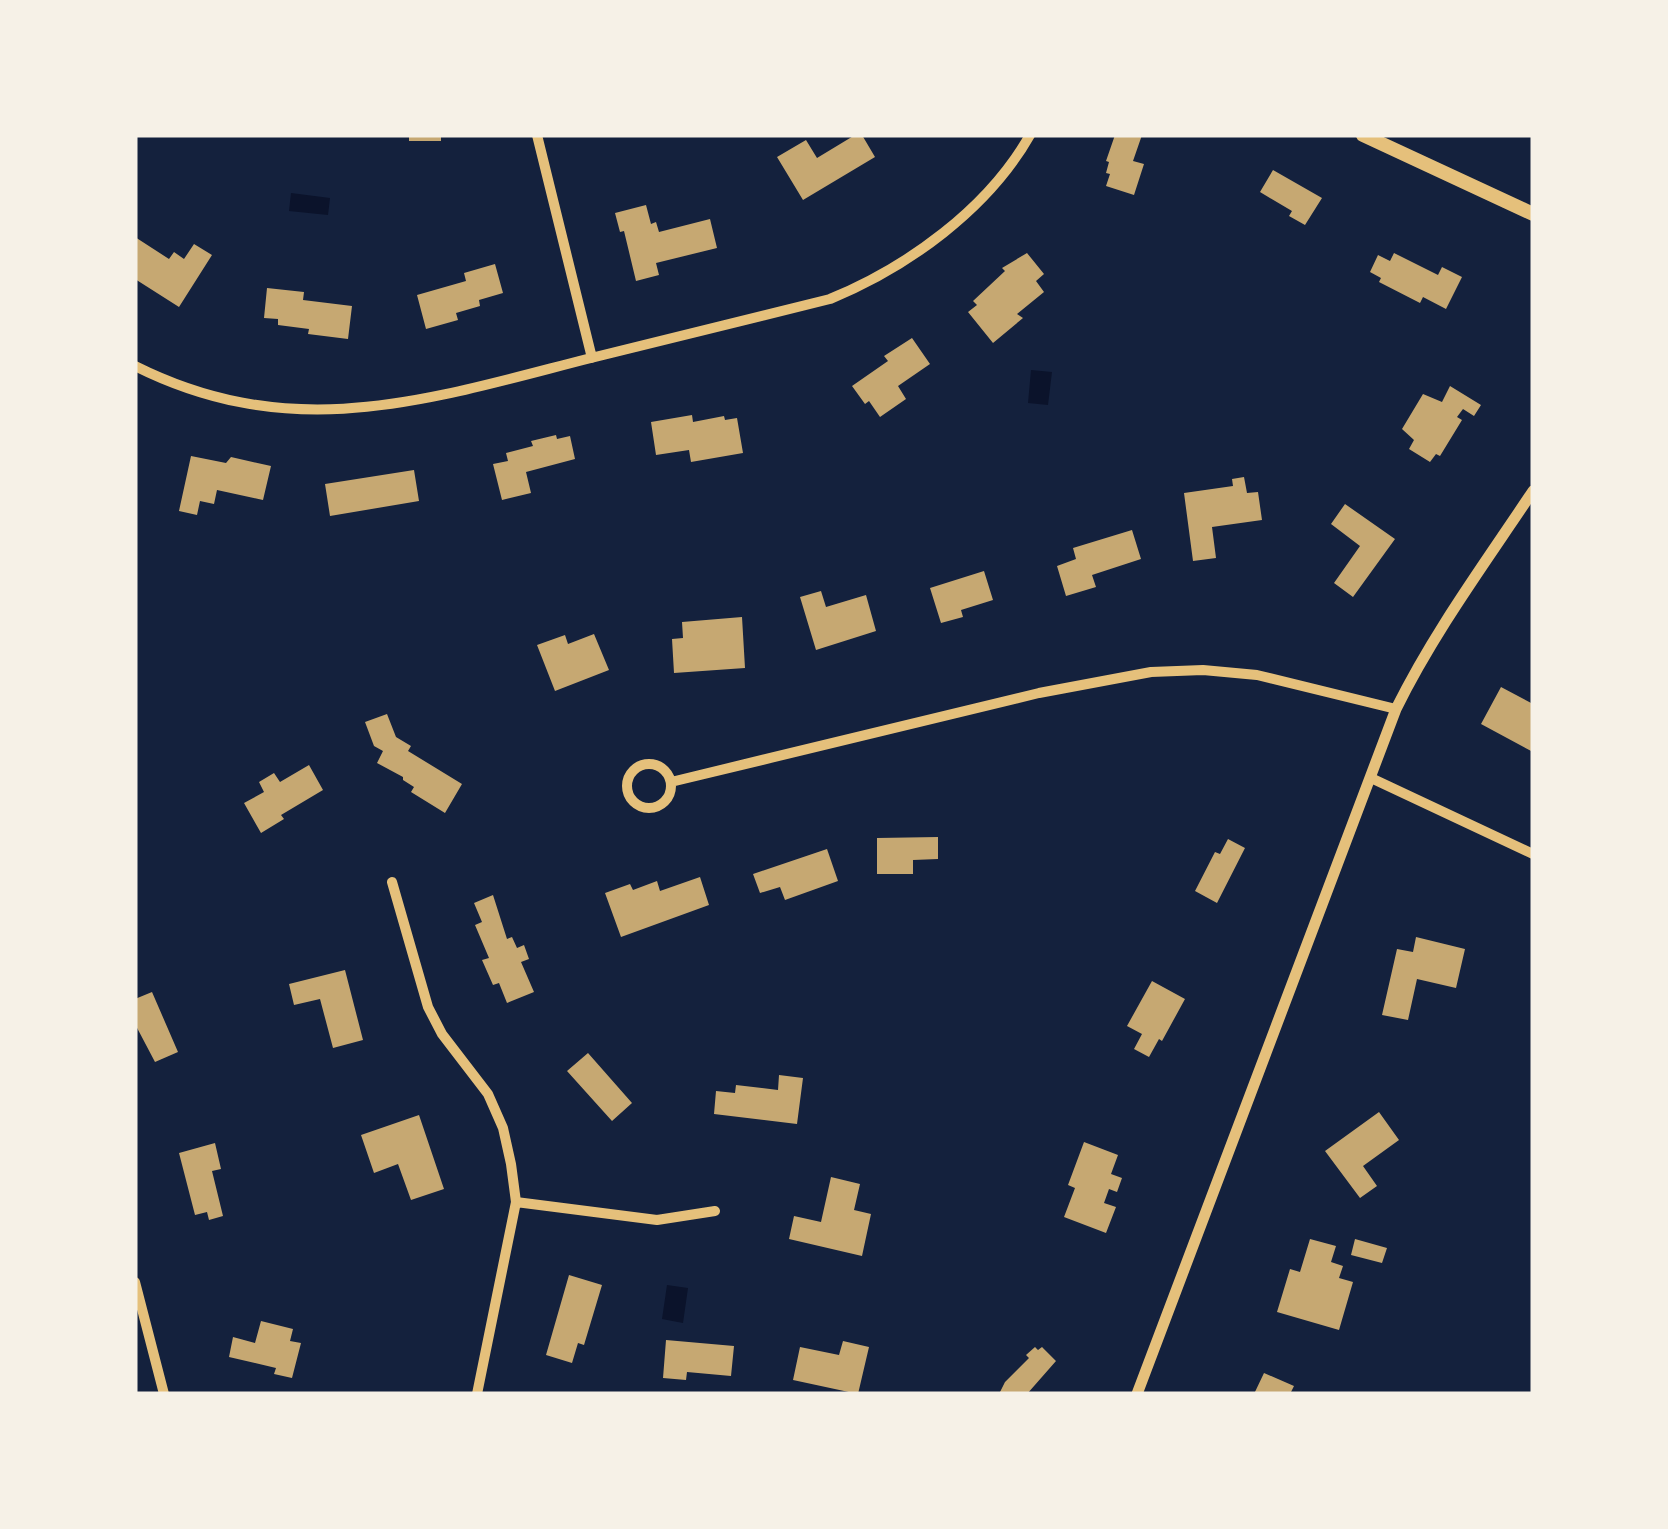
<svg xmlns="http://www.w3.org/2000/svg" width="1668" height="1529" font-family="'Exo 2',sans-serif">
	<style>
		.water { fill: #0b132b }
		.building { fill: #c6a872 }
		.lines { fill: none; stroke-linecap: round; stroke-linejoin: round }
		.minor { stroke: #e5c07b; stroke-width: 10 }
		.tertiary { stroke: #e5c07b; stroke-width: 11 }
		.secondary { stroke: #e5c07b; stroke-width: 14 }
	</style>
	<rect width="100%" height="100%" fill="#14213d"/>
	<path class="water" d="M291,193L330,198L328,215L289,211Z
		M1031,370L1052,372L1048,405L1028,403Z
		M667,1285L688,1288L683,1323L662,1319Z"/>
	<path class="building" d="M409,135H441V141H409Z
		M855,135H862L875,157L803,200L777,157L806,140L817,158Z
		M1115,135H1142L1133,161L1144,164L1134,195L1106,186L1110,174L1106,173L1109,162L1106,161Z
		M1273,170L1322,198L1305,225L1289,216L1292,211L1260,192Z
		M646,205L651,224L656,222L659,232L710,219L717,248L656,263L659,275L636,281L624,231L620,232L615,213Z
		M135,237L169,259L174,252L184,259L194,244L212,255L179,307L135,279Z
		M1027,253L1044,274L1036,281L1044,292L1017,314L1023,318L993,343L968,312L977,305L973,301L1005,271L1002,268Z
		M1394,253L1438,275L1442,267L1462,277L1446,309L1423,297L1420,303L1379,282L1381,278L1370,272L1378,255L1390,261Z
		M495,264L503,293L479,300L480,306L456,313L458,320L426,329L417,295L466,281L464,273Z
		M267,288L304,292L303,300L352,306L348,339L308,334L309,329L278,325V319L264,318Z
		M912,338L930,364L898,386L906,399L880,417L869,401L865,404L852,386L888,361L884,356Z
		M1450,386L1481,405L1474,416L1463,409L1457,417L1462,420L1440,456L1436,454L1430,462L1409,449L1414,440L1402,429L1423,394L1442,402Z
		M692,415L693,422L724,416L725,420L737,418L743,453L691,462L689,450L656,455L651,422Z
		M556,435L557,439L570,436L575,459L526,472L531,493L502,500L493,464L508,461L506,453L533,446L531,441Z
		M191,456L226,463L231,457L271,466L263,500L217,490L214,504L200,501L197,515L179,511Z
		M414,470L419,501L330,516L325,484Z
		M1244,477L1247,493L1258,492L1262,520L1212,527L1216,558L1193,561L1184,493L1233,486L1232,479Z
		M1345,504L1395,539L1353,597L1334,583L1360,546L1331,524Z
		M1132,530L1141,559L1092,575L1096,587L1066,596L1057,566L1076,559L1073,548Z
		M984,571L993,600L961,610L963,617L941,623L930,588Z
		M821,591L826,607L866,595L876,631L816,650L800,597Z
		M742,617L745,668L674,673L672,639L683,638L682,622Z
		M594,634L609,670L555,691L537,645L565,635L568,644Z
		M1501,687L1533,704V752L1481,724Z
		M387,714L396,737L411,746L408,751L462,784L445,813L411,792L414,787L403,780V777L377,763L383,751L374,746L365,722Z
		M309,765L323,790L281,815L284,819L261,833L244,803L264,792L259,782L274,773L280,782Z
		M938,837V859L913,860V874H877V838Z
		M1228,839L1245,848L1217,903L1195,891L1215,852L1220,854Z
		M827,849L838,881L785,900L780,887L760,893L753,874Z
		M700,877L709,905L621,937L605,893L630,884L633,890L657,881L660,891Z
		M493,895L507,939L512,937L517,948L524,945L529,959L521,962L534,992L507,1003L499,983L493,985L482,960L489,958L475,925L482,922L474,903Z
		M1416,937L1465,949L1456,988L1417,979L1408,1020L1382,1015L1397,949L1413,952Z
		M345,970L363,1040L333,1048L320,999L294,1005L289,984Z
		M1152,981L1185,999L1162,1041L1159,1039L1149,1057L1134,1049L1142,1034L1127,1026Z
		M152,992L178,1052L155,1062L135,1024V999Z
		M588,1053L632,1103L612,1121L567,1071Z
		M779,1075L803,1078L797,1124L714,1114L716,1091L735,1093L736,1085L778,1090Z
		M1379,1112L1399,1140L1363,1166L1377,1186L1360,1198L1325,1151Z
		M419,1115L444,1189L411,1200L398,1164L374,1173L361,1135Z
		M1084,1142L1118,1155L1111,1174L1122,1178L1117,1192L1109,1189L1104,1203L1116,1207L1106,1233L1064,1217L1075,1188L1068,1185Z
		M215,1143L221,1169L212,1171L223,1216L209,1220L207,1212L195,1215L179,1153Z
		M831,1177L860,1184L854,1210L871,1214L862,1256L789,1239L794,1216L821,1222Z
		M1310,1239L1336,1246L1331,1262L1343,1266L1339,1278L1353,1282L1339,1330L1277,1312L1290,1269L1300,1272Z
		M1355,1239L1387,1248L1382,1263L1351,1255Z
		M569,1275L602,1285L584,1345L578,1343L572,1363L546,1355Z
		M261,1321L293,1329L290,1341L301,1343L292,1378L274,1374L276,1368L229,1357L233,1337L255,1343Z
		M666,1340L734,1346L731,1376L687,1372L686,1380L663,1378Z
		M843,1341L869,1347L858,1394L793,1380L800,1347L839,1355Z
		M1035,1347L1038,1350L1042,1347L1056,1361L1027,1394H999L1005,1382L1029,1358L1026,1355Z
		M1264,1373L1294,1386L1290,1394H1254Z"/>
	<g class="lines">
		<path class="minor" d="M537,135L592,358
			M135,366C293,445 427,400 587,359C668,339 749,319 830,299C908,267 988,209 1030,135
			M627 786a22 22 0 1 1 44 0a22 22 0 1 1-44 0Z
			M1371,778L1533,854
			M671,782L1039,693L1151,672L1203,670L1257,675L1396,709
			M392,882L428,1007L442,1034L488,1094L503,1128L511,1164L516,1202L477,1394
			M516,1202L657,1220L715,1211
			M135,1282L164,1394"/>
		<path class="tertiary" d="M1137,1394L1396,709C1434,632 1485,563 1533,491"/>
		<path class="secondary" d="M1363,135L1533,214"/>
	</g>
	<rect width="1668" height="1529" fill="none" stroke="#f6f1e7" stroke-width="275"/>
</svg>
